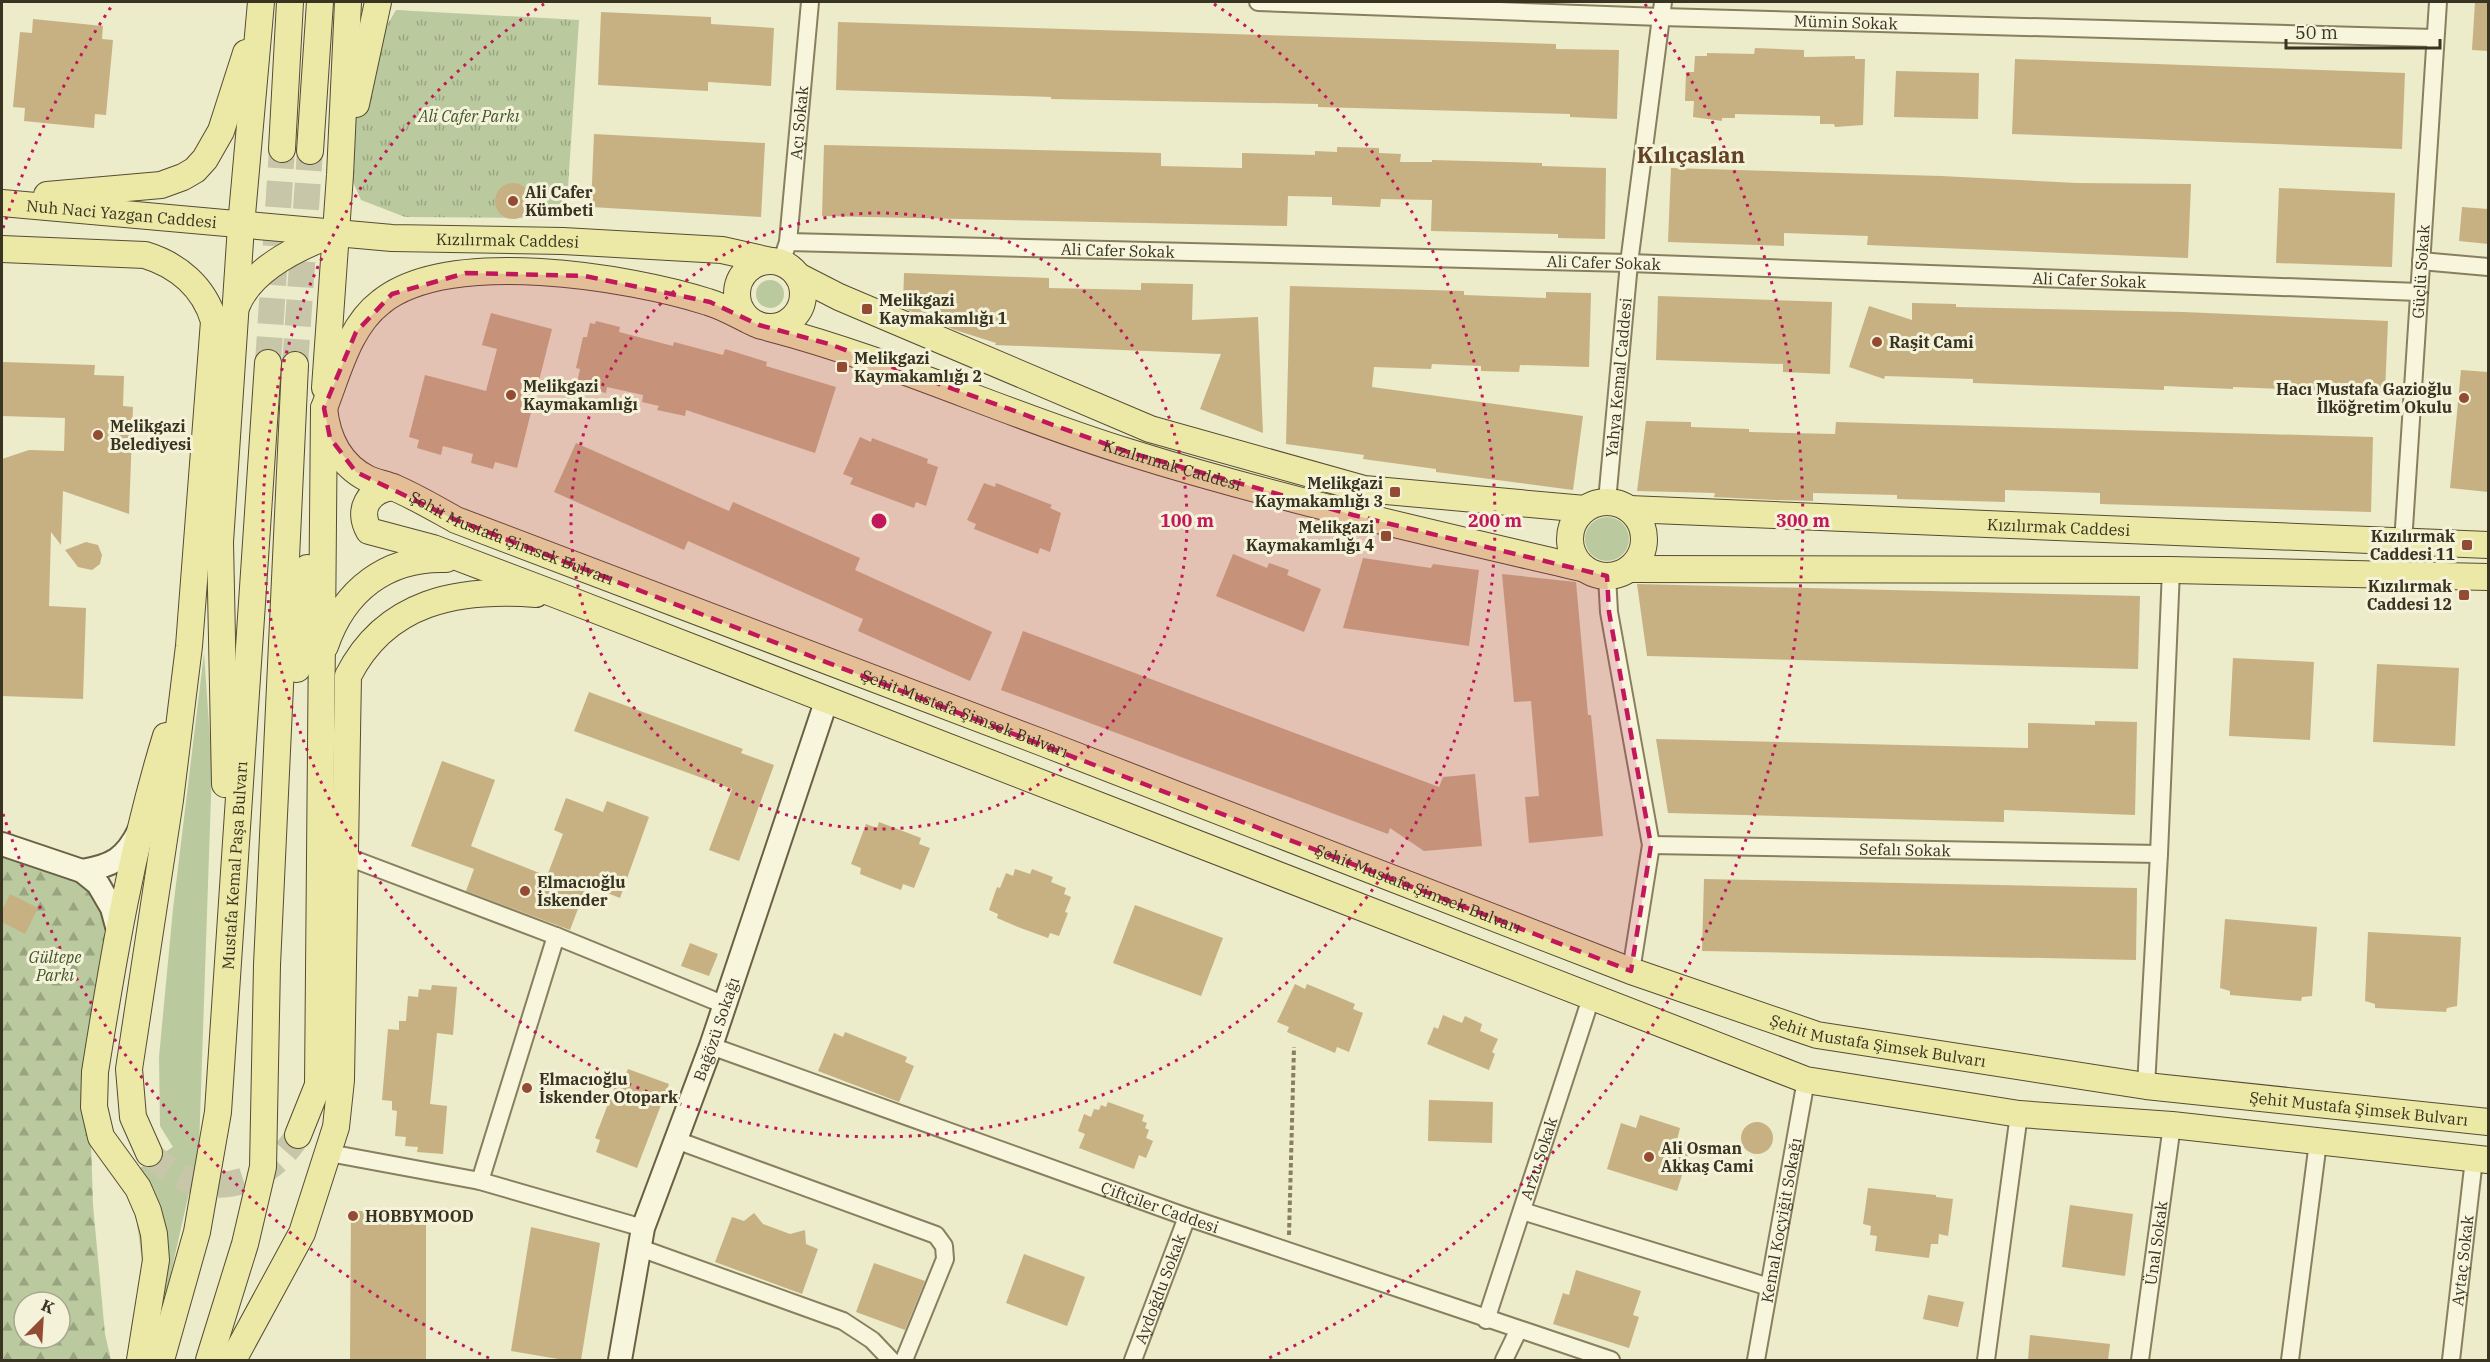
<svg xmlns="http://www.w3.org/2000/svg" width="2490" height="1362" font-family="'IBM Plex Serif',serif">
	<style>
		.grass { fill: #baca9e }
		.forest { fill: url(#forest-firs); fill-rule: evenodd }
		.park { fill: url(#park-tufts) }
		.building { fill: #c7b183 }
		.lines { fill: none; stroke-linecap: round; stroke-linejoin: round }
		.primary-tunnel { stroke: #c8c6a8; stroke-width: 26; stroke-dasharray: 26 13; stroke-linecap: butt }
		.street-casing { stroke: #887f5f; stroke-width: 20 }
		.secondary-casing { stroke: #6a6042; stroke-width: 26 }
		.primary-casing { stroke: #564c33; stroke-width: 28 }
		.path { stroke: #887f5f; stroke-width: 4; stroke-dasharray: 4.5 3; stroke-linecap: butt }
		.street { stroke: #f7f6dd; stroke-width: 16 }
		.secondary { stroke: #f7f6dd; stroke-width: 22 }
		.primary { stroke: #ece8a6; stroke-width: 26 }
		.marked { fill: #c2185b; fill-opacity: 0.2; stroke: #c2185b; stroke-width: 4.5; stroke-dasharray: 12 8; stroke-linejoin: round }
		.ring { fill: none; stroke: #c2185b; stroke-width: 3; stroke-dasharray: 3 6 }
		.poi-dot { fill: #934b33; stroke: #f4f3d9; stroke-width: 2 }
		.labels { text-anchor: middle; stroke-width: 6; stroke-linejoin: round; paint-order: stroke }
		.street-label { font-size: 16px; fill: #393322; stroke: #f4f3d9 }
		.park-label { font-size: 16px; font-style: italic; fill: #3f542a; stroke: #f4f3d9 }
		.poi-label { font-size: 16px; font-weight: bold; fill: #393322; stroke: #f4f3d9; text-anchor: start }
		.district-label { font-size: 22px; font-weight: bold; fill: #634124; stroke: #f4f3d9 }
		.centre { fill: #c2185b; stroke: #f4f3d9; stroke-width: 3 }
		.ring-label { font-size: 18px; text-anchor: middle; font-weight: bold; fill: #c2185b; stroke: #f4f3d9; stroke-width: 6; stroke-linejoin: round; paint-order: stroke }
	</style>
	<defs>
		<pattern id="forest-firs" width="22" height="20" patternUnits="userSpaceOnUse" patternTransform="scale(1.5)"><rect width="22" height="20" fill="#baca9e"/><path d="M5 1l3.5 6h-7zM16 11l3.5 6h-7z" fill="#98a580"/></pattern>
		<pattern id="park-tufts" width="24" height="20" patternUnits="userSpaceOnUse" patternTransform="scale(1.5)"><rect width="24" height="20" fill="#baca9e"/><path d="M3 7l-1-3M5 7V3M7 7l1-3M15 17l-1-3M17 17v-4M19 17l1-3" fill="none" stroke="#98a580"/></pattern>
	</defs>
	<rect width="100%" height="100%" fill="#ecebca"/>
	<path class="grass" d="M756 294a14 14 0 1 1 28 0a14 14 0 1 1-28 0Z
		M1585 539a22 22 0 1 1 44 0a22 22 0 1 1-44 0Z
		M204,653L212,767L199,1148L164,1304L144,1355L142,1261L133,1192L140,1168L173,1147L160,1126L159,1057L173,909Z"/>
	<path class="forest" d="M2,857L67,872L99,895L109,966L89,1078L93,1205L105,1334L111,1360H2ZM24,1302H60V1338H24Z"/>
	<path class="park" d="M396,10L579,20L566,218L405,217L361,200L347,168L360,90L375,46Z"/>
	<path class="building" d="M2475,2H2488V51L2472,50Z
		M601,12L711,17V24L774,28L771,86L708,82V91L598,85Z
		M33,19L103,26L102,39L113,40L106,115L95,114L94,128L24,121L25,108L13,107L20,32L32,33Z
		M838,22L1556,44V49L1619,50L1617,119L1570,117V114L1318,107V104L1051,99V97L836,90Z
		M1755,48L1804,50V57L1855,56V59H1865L1863,125L1835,127L1834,124H1820V116L1735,114V118H1722V121L1693,117L1694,101H1685L1686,72H1694L1695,56H1707V53L1754,54Z
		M2015,59L2405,73L2402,149L2012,134Z
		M1896,71L1979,73L1978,119L1894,117Z
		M594,134L765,143L761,217L591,207Z
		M824,145L1161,153V166L1242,168V153L1315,155V151L1337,152V147L1379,148V153L1401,154L1400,162H1432V160L1542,163V166L1606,168L1605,239L1558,238V234L1431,231L1432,200L1381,199L1380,207L1332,205V197L1288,196L1287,226L822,216Z
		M1671,168L1941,176L2077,183L2191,184L2188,258L1867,245L1868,236L1784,233V246L1668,242Z
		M495 201a18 18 0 1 1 36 0a18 18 0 1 1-36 0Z
		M2279,188L2395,193L2392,267L2276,263Z
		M2462,207L2488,209V244L2459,241Z
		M904,273L1049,278V288L1141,290V283L1193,284L1192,320L1258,317L1263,433L1200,409L1221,354L995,345L996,343L955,330L903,308Z
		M1290,286L1464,291V295L1546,298V292L1591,293L1589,367L1520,365L1519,372L1481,371V366L1432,364L1431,369L1374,367L1372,387L1583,416L1573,490L1436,472V469L1363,459L1364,455L1286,444Z
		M1658,296L1832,302L1830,374L1783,372V364L1656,360Z
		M1912,303L1956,304V307L2183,312L2388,321L2385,393L2233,387V389L2164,386V390L1973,383V379L1885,376L1884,379L1849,367L1869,306L1912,320Z
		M491,313L552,329L517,468L495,462L493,469L471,463L473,454L443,446L441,455L417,448L419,440L409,437L425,375L486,391L497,349L482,345Z
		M596,321L620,327L619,332L673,346L674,342L723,355L725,349L767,362L766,366L836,387L815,453L686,410L685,416L657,410L659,406L642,402L643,395L607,387L606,393L581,387L582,384L577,383L580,369L576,368L583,337H587L590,323L595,324Z
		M2,362L95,365L94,375L124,376L123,406L133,407L129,514L63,491L61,545L51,532L49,606L86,608L83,699L2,696V459L29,450L64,451L65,418L2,416Z
		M2461,370L2488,372V492L2450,488Z
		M1646,421L1691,422V427L1749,429V432L1835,434L1836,422L2373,437L2371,512L2100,504V493L2005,490V502L1897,499V495L1813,493V501L1775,500L1714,497L1715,493L1637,491Z
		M860,437L871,442L872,438L928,459L927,463L938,467L926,506L916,502L914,508L850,484L853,478L843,474Z
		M576,443L729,511L733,502L860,558L855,570L992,632L970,681L858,631L863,619L688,541L684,550L554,492Z
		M984,483L995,487L996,483L1052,505L1050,508L1061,513L1050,552L1040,548L1038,554L974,529L976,524L967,520Z
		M86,542L98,545L102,555L100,564L92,570L78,567L65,550Z
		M1233,554L1267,568L1269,563L1289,570L1287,575L1321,589L1304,632L1216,596Z
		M1363,558L1431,568L1433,564L1479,570L1469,646L1343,628Z
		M1502,574L1576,582L1588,715H1591L1603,836L1529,843L1525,797L1539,796L1531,701L1514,702Z
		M1637,584L2140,596L2138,669L1647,656Z
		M1023,631L1439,787L1443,777L1475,774L1482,846L1424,851L1390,828L1388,834L1001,690Z
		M2233,658L2314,662L2310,740L2229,736Z
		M2377,664L2459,668L2455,746L2373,742Z
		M589,692L743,749L741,753L774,765L739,861L709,850L732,789L574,731Z
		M2095,721L2137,722L2135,815L2004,810V822L1668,813L1656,739L2028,748V723L2095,725Z
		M442,761L495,780L471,846L547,876L563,834L554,830L566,798L603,812L607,801L649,817L620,898L587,885L570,930L466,891L474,869L411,846Z
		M879,822L921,838L919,844L930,848L914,888L903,884L901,890L860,874L861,868L851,864L866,824L877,828Z
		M1015,869L1030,874L1032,869L1053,877L1051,882L1066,888L1064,894L1071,897L1065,912L1068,913L1059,936L1050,933L1048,938L1018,927L997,918L998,914L989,910L997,887L1000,888L1006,873L1013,876Z
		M1704,879L2137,888L2136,960L1702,951Z
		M10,894L38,908L25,934L2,922V911Z
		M1135,905L1223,938L1201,996L1113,963Z
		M2225,919L2317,927L2312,996L2302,997L2301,1001L2230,995V991L2220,988Z
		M2368,932L2461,937L2457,1006L2447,1008L2446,1012L2375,1008V1004L2365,1001Z
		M690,943L718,954L709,976L681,966Z
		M1295,984L1305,989L1307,984L1355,1004L1353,1009L1363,1013L1349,1052L1337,1047L1335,1053L1287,1032L1289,1027L1277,1022Z
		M432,985L457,987L453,1035L437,1033L433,1075L430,1104L447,1106L443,1154L417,1152L418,1147L405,1146L406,1137L395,1136L397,1111L392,1110V1101L382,1100L388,1029L399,1030V1021H406L408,996L418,997L419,989L431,990Z
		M1443,1015L1462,1023L1465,1016L1482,1024L1480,1031L1498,1039L1492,1052L1495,1054L1489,1070L1427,1044L1434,1027L1438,1029Z
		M845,1032L907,1057L905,1062L914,1066L899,1102L818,1071L834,1033L843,1037Z
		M628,1069L669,1084L637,1168L596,1152L600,1140L595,1138L618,1078L623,1080Z
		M1429,1100L1493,1102L1492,1143L1428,1141Z
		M1108,1102L1144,1115L1142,1121L1147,1123L1145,1128L1149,1130L1146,1138L1153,1141L1146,1158L1139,1155L1134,1169L1079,1148L1085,1134L1078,1131L1084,1114L1091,1117L1094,1109L1099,1110L1101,1105L1106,1107Z
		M1640,1115L1680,1128L1677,1140L1692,1144L1677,1191L1607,1169L1621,1123L1636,1128Z
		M1741 1138a16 16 0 1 1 32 0a16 16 0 1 1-32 0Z
		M1868,1188L1936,1195V1197L1953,1199L1948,1236L1939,1234L1938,1244H1931L1929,1258L1875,1251L1877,1236L1870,1235L1871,1226L1863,1224Z
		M2070,1205L2133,1214L2125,1276L2062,1267Z
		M351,1211H426V1360H350Z
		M754,1213L763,1224L790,1234L805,1230L806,1244L818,1249L802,1294L715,1262L732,1217L744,1221Z
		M531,1227L600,1243L581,1360H564L511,1351Z
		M1024,1254L1085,1277L1067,1326L1006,1303Z
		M874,1263L925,1281L905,1330L856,1312Z
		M1576,1270L1641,1291L1633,1315L1639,1317L1629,1348L1553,1324L1563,1293L1569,1295Z
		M1928,1295L1964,1302L1958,1327L1923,1319Z
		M2030,1335L2110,1344L2108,1360H2028Z"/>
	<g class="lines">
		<path class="primary-tunnel" d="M268,363L282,149
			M295,365L310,151
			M149,1153C197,1202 262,1193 298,1135"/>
		<defs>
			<g id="street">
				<path id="s1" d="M1258,2L1661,17L2434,38"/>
				<path id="s2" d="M788,242L1629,263L2419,292"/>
				<path d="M2421,261L2488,267"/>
				<path id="s3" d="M781,263L788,242L810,2"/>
				<path id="s4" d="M1607,501L1629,263L1663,2"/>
				<path id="s5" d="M2403,543L2438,2"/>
				<path d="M1607,576L1609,612L1651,845L1631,971"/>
				<path id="s6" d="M1651,845L2159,854"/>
				<path d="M345,856L556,936L725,1005"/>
				<path id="s7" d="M711,1046L1187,1217L1611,1360"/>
				<path d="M2146,1086L2159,854L2171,570"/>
				<path d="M676,1140L936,1235L944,1246L945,1259L904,1360"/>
				<path d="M329,1153L480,1181L643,1228"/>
				<path d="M480,1181L556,936"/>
				<path d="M1522,1211L1769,1287"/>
				<path d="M640,1248L843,1321L872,1340L891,1360"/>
				<path id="s8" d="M1486,1320L1591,998"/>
				<path id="s9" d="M1133,1360L1187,1217"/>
				<path d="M1504,1360L1518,1331"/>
				<path id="s10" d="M1756,1360L1806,1080"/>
				<path d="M1986,1360L2019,1114"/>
				<path id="s11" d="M2140,1360L2172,1125"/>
				<path d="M2290,1360L2318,1142"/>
				<path id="s12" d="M2451,1360L2474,1159"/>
			</g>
			<g id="secondary">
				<path d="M2,844L82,871L98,884L112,908L119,934"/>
				<path d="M82,871C112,866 125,859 139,831"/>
				<path id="s13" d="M620,1360L643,1228L711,1046L827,699"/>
			</g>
			<g id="primary">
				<path d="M356,104L378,2"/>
				<path d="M282,149L290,2"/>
				<path d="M310,151L320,2"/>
				<path d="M47,195L161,185L183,177L195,170L205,159L221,131L246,53"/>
				<path id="s14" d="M2,203L392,238L563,241L722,250L771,261"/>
				<path d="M2,249L145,255C178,265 204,287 214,321L189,646L170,800L129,1069L133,1117L149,1153"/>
				<circle cx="770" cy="294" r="33"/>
				<path d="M798,276L839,297L1150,429L1364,489L1585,509"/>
				<path d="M237,305C252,269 298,247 333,234"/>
				<path id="s15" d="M769,328C892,360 1007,415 1128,452C1278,499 1432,533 1585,569"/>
				<path d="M325,388L340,175L348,2"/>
				<path id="s16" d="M324,408C327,438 340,465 368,479C377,483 386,484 395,488C416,497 436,509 456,520L1046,744L1631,971L1817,1035L2146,1086L2488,1122"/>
				<path d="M393,487C368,490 357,510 369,531L433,548L557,595L1806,1080L2019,1114L2172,1125L2488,1160"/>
				<circle cx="1607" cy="539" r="37"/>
				<path id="s17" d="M1629,509L2488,545"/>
				<path d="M1629,569L2171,570L2488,577"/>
				<path d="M325,646C344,590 387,557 446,559"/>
				<path d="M297,669L307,568"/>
				<path d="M225,784L220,542L241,226L261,2"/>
				<path d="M298,1135L318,1085L324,408C338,373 349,326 381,302C449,247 630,277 708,302C722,306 736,314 750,321"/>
				<path d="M140,1360L156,1260L154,1234L148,1211L138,1188L101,1137L94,1107L95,1072C113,959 132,846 166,736"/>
				<path id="s18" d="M161,1360L197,1232L218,1112L268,363"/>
				<path d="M209,1360L245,1244L263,1167L267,965L295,365"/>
				<path d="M233,1360L302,1233L336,1127L341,1080L348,676C386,601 458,588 536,594"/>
			</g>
		</defs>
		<use href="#street" class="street-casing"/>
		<use href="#secondary" class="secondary-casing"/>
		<use href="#primary" class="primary-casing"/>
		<path class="path" d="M1289,1235L1294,1047"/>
		<use href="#street" class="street"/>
		<use href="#secondary" class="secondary"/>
		<use href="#primary" class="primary"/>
	</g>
	<path class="marked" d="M466,273L585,276L710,302L759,325L829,344L1128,452L1353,515L1607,576L1609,612L1651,845L1631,971L456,520L356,472L330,438L324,408L356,332L392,294Z"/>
	<g class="ring">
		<circle cx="879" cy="521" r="308"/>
		<path d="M1214 4A616 616 0 1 1 544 4"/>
		<path d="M489 1358A924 924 0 0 1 3 814M3 228A924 924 0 0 1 113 4M1645 4A924 924 0 0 1 1269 1358"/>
	</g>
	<g class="poi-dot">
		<circle cx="513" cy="201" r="6"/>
		<rect x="861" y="303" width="12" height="12" rx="3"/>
		<circle cx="1877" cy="342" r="6"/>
		<rect x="836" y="361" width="12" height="12" rx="3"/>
		<circle cx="511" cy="395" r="6"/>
		<circle cx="2464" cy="398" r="6"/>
		<circle cx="98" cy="435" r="6"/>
		<rect x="1389" y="486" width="12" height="12" rx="3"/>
		<rect x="1380" y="530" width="12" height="12" rx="3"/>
		<rect x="2461" y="539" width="12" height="12" rx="3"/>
		<rect x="2458" y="589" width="12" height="12" rx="3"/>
		<circle cx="525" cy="891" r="6"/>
		<circle cx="527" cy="1088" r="6"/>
		<circle cx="1649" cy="1157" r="6"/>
		<circle cx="353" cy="1216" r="6"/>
	</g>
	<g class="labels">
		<g class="street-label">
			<text dy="6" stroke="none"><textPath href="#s1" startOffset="588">Mümin Sokak</textPath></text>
			<text dy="6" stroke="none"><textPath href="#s3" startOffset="142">Açı Sokak</textPath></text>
			<text dy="6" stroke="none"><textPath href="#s14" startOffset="120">Nuh Naci Yazgan Caddesi</textPath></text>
			<text dy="6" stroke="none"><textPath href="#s14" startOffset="507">Kızılırmak Caddesi</textPath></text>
			<text dy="6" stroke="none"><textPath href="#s2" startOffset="330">Ali Cafer Sokak</textPath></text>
			<text dy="6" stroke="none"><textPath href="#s2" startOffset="816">Ali Cafer Sokak</textPath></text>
			<text dy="6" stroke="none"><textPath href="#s5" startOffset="272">Güçlü Sokak</textPath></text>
			<text dy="6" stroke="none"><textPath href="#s2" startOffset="1302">Ali Cafer Sokak</textPath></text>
			<text dy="6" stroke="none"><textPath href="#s4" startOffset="124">Yahya Kemal Caddesi</textPath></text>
			<text dy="6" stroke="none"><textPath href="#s15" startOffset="426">Kızılırmak Caddesi</textPath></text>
			<text dy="6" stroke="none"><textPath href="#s17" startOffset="430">Kızılırmak Caddesi</textPath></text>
			<text dy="6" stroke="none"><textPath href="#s16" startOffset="243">Şehit Mustafa Şimsek Bulvarı</textPath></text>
			<text dy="6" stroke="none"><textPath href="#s16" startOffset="729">Şehit Mustafa Şimsek Bulvarı</textPath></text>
			<text dy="6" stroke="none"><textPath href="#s6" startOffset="254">Sefalı Sokak</textPath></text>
			<text dy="6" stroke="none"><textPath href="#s18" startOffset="502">Mustafa Kemal Paşa Bulvarı</textPath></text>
			<text dy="6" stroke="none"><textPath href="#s16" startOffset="1215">Şehit Mustafa Şimsek Bulvarı</textPath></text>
			<text dy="6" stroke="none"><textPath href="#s13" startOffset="346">Bağözü Sokağı</textPath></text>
			<text dy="6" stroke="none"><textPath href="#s16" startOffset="1701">Şehit Mustafa Şimsek Bulvarı</textPath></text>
			<text dy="6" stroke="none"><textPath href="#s16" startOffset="2187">Şehit Mustafa Şimsek Bulvarı</textPath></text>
			<text dy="6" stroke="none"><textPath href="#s8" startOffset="170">Arzu Sokak</textPath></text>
			<text dy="6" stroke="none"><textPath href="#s7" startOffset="477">Çiftçiler Caddesi</textPath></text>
			<text dy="6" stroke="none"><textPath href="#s10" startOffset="142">Kemal Koçyiğit Sokağı</textPath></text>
			<text dy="6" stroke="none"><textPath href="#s11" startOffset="118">Ünal Sokak</textPath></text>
			<text dy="6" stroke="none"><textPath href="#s12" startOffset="100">Aytaç Sokak</textPath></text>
			<text dy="6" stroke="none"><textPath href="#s9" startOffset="76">Aydoğdu Sokak</textPath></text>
		</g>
		<g class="park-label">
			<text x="469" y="122">Ali Cafer Parkı</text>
			<text x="55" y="963">Gültepe<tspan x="55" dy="18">Parkı</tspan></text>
		</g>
		<g class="poi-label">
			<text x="525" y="198">Ali Cafer<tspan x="525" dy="18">Kümbeti</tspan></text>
			<text x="879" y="306">Melikgazi<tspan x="879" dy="18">Kaymakamlığı 1</tspan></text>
			<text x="1889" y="348">Raşit Cami</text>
			<text x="854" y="364">Melikgazi<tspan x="854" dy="18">Kaymakamlığı 2</tspan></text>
			<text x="523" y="392">Melikgazi<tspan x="523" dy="18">Kaymakamlığı</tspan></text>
			<text x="2452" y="395" text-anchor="end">Hacı Mustafa Gazioğlu<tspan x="2452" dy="18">İlköğretim Okulu</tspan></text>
			<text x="110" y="432">Melikgazi<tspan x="110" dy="18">Belediyesi</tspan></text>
			<text x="1383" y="489" text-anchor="end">Melikgazi<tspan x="1383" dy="18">Kaymakamlığı 3</tspan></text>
			<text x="1374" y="533" text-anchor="end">Melikgazi<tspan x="1374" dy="18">Kaymakamlığı 4</tspan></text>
			<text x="2455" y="542" text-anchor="end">Kızılırmak<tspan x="2455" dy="18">Caddesi 11</tspan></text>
			<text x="2452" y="592" text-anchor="end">Kızılırmak<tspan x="2452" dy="18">Caddesi 12</tspan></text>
			<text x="537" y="888">Elmacıoğlu<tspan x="537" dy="18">İskender</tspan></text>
			<text x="539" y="1085">Elmacıoğlu<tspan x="539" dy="18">İskender Otopark</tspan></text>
			<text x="1661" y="1154">Ali Osman<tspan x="1661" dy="18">Akkaş Cami</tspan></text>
			<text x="365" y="1222">HOBBYMOOD</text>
		</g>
		<g class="district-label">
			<text x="1691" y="163">Kılıçaslan</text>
		</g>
	</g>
	<circle cx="879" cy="521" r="9" class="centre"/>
	<g class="ring-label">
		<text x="1187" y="527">100 m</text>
		<text x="1495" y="527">200 m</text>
		<text x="1803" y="527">300 m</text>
	</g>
	<rect width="2490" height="1362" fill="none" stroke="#393322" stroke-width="6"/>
	<g transform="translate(42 1320) rotate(24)"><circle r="28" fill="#f4f3d9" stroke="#a9a690" stroke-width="1.5"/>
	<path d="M0-4.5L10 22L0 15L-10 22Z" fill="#934b33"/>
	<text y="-9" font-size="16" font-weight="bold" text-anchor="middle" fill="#393322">K</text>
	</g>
	<path d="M2286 39v9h154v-9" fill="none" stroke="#393322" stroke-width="3"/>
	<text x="2295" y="39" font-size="18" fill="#393322" stroke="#f4f3d9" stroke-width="4.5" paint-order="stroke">50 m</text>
</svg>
